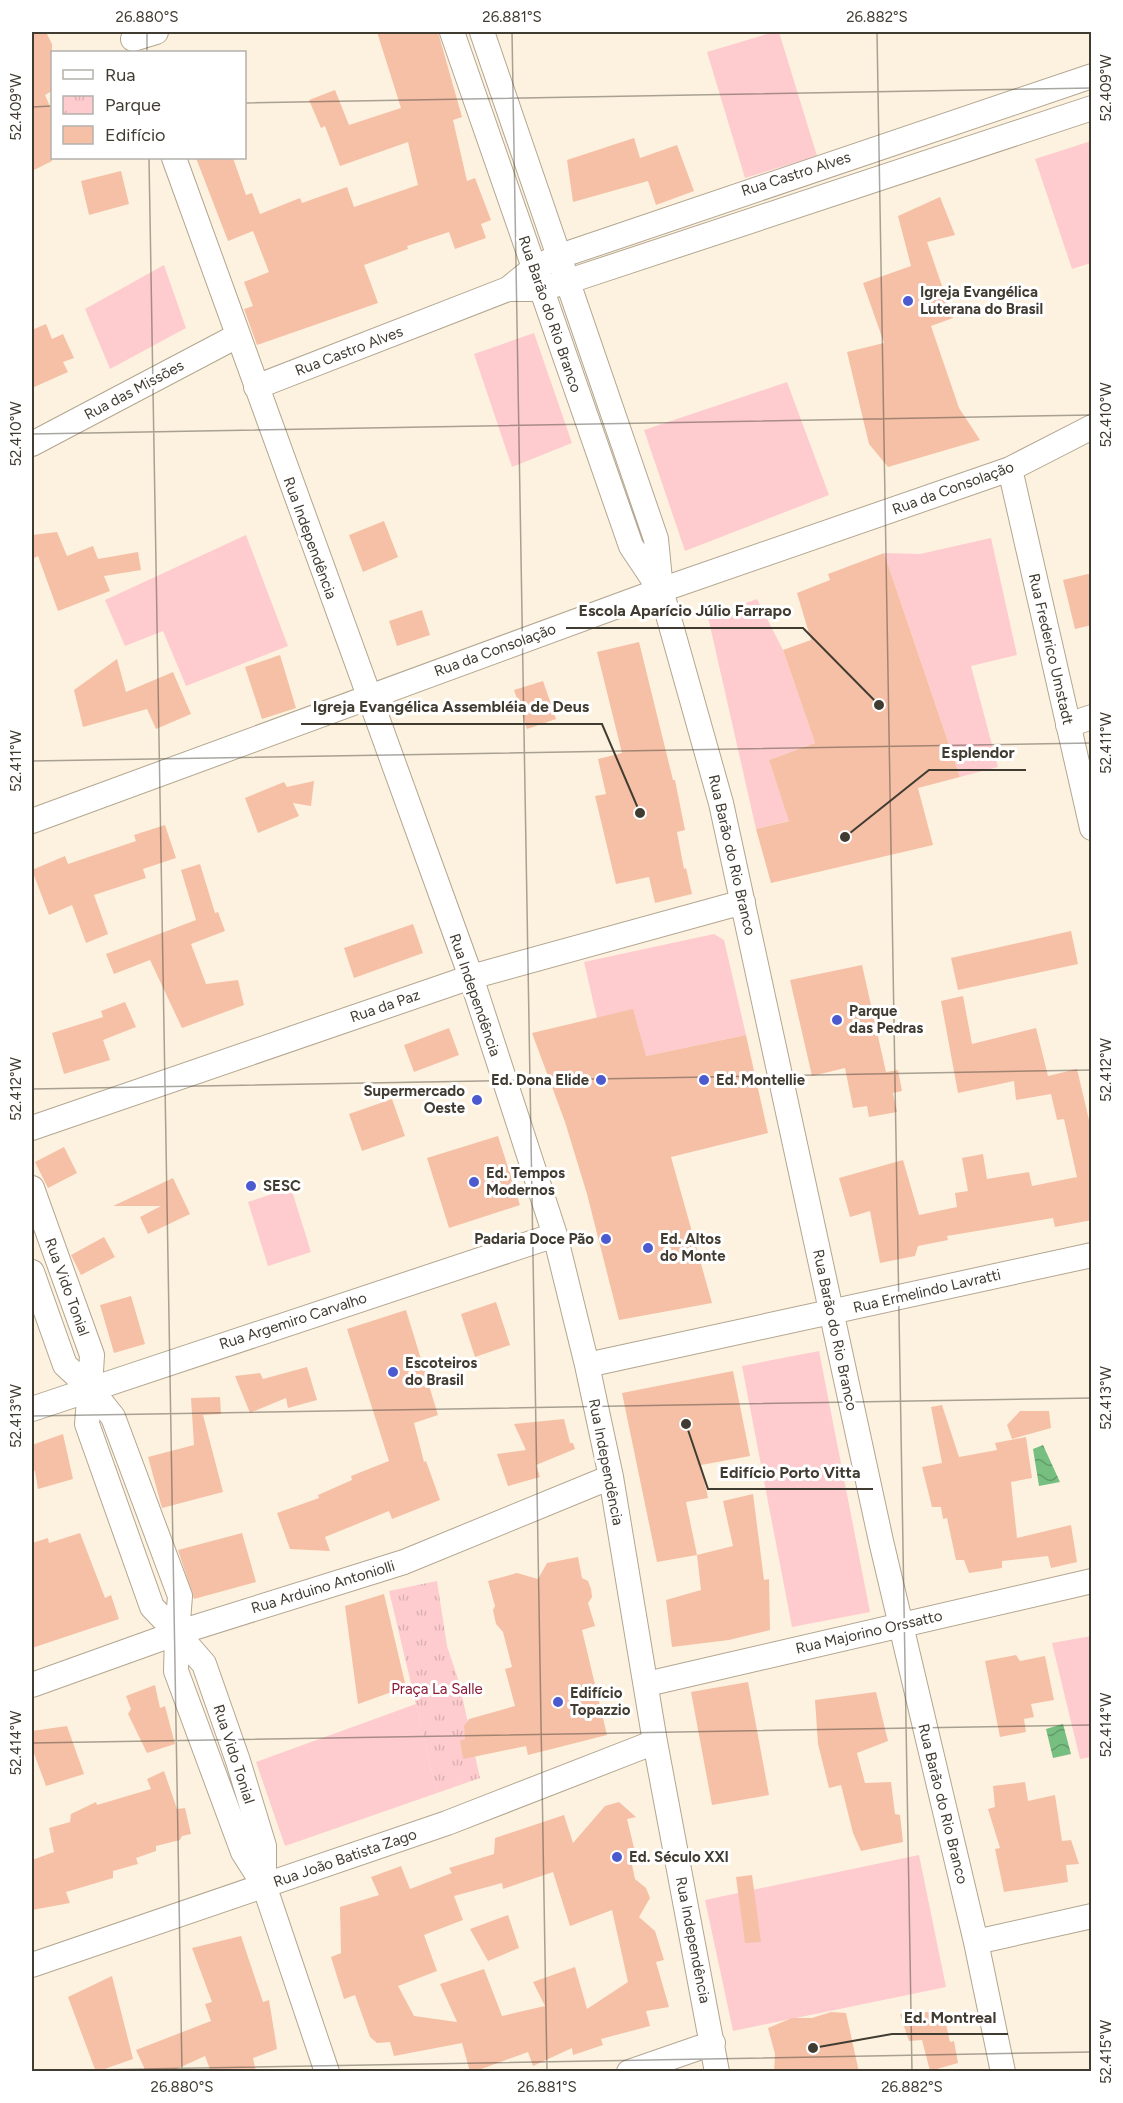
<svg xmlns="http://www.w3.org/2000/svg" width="1123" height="2103" font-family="Figtree,sans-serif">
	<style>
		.grass { fill: #fecccf }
		.park { fill: url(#park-tufts) }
		.water { fill: url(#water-waves) }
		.building { fill: #f5c0a6; fill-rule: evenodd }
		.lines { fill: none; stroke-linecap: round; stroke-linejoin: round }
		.minor-casing { stroke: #b3a690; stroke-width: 26 }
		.minor { stroke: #fff; stroke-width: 24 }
		.ticks { fill: none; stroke: #413c32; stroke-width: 1.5; stroke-opacity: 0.45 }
		.poi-dot { fill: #4c5ad0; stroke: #fff; stroke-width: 2 }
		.labels { text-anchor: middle; stroke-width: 6; stroke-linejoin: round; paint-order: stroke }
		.street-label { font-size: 15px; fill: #413c32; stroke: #fff }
		.poi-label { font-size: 15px; font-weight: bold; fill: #413c32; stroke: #fff; text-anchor: start }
		.park-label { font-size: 15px; fill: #8b1a35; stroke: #fff }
		.leader { fill: none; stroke: #413c32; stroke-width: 2 }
		.callout-dot { fill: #413c32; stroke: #fff; stroke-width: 2 }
		.callout-label { font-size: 16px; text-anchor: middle; font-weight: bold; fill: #413c32; stroke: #fff; stroke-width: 6; stroke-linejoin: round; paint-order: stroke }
		.neatline { fill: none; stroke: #413c32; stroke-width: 2 }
		.ticks-label { font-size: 15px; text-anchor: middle; fill: #413c32 }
	</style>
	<defs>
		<pattern id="park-tufts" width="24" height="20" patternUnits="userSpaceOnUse" patternTransform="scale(1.5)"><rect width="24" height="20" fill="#fecccf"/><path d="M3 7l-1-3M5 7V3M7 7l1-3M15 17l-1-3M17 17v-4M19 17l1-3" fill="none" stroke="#dbb0b2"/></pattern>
		<pattern id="water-waves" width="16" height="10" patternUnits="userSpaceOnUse" patternTransform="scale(1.5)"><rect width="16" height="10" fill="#76bf80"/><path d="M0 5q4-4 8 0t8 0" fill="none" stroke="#629c69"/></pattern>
	</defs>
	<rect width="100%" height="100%" fill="#fdf2df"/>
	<path class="grass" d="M774,32H779L817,156L745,178L707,52Z
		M1091,141V263L1072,269L1035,159Z
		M164,265L186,328L110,369L85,309Z
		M534,333L572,443L512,467L474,354Z
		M787,382L829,495L685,551L644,430Z
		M246,535L288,646L186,686L163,631L125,646L105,600Z
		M991,538L1017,655L971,666L998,767L960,777L884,553L920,554Z
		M757,599L783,650L815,743L769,760L783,801L831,810L756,829L708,617Z
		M714,934L724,940L746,1035L646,1056L597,1018L584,962Z
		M291,1188L311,1252L268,1266L248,1202Z
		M819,1351L870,1612L792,1627L742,1366Z
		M1091,1636V1757L1080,1759L1052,1643Z
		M416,1704L437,1793L285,1846L256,1762Z
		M919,1855L946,1987L733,2031L705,1900Z"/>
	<path class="park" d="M437,1581L447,1646L459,1682L480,1778L437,1793L389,1591Z"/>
	<path class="water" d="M1043,1445L1060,1482L1039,1486L1033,1449Z
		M1063,1724L1071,1754L1053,1758L1046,1729Z"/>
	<path class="building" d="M32,32H46L52,44V91L45,95L52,111V161L32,171Z
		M377,32H438L462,117L453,120L467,181L475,178L491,220L481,224L486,238L455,249L449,232L407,246L408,249L364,265L378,303L257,345L244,309L253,306L244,282L269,272L253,231L228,241L196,158H233L246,195L252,193L260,214L300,198L302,203L347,187L354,207L418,185L408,142L340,166L325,126L321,128L309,100L335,90L349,125L401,108Z
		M634,138L640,158L677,145L694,191L656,205L648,181L573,202L567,160Z
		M121,171L129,204L89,215L81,181Z
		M940,197L955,235L927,242L953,318L931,326L959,408L980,440L888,467L869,444L847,352L884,343L863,283L911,266L898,216Z
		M46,324L52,339L63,334L74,358L63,362L68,372L32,388V330Z
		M384,521L398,557L363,572L349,535Z
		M57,532L67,556L93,546L98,559L138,552L141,570L104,576L110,591L58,611L38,556L32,559V535Z
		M884,553L960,777L918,788L933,845L771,883L756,829L789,821L769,760L815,743L783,650L811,640L797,593L830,580L828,574Z
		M1092,573V625L1075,629L1063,580Z
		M422,610L430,635L397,646L389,621Z
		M639,642L673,780H675L685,830L677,832L684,869L686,868L692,894L655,903L649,877L616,884L595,796L606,794L598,759L622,753L597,652Z
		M280,655L296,708L262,719L245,667Z
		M117,659L126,692L173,672L191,714L156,729L147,709L83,727L74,690Z
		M543,681L556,719L527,729L514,690Z
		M314,781L311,806L293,803L299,816L258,833L245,798L284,782L287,787Z
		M165,825L176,858L143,869L146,878L94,895L108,934L86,943L72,905L49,915L32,870L65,856L68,864L136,841L134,835Z
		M200,864L215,913L218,912L225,931L191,944L206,984L238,980L244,1005L182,1028L150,960L114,974L106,954L196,920L181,870Z
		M413,924L423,953L354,978L344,948Z
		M1071,931L1078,964L958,990L951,958Z
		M862,965L886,1072L898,1070L902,1091L893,1093L897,1112L869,1117L867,1106L853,1108L845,1068L812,1076L790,980Z
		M963,996L972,1044L1036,1028L1048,1076L1077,1069L1089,1120L1092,1119V1220L1055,1227L1053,1218L947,1236L948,1240L918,1246L915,1256L880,1263L870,1211L850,1217L839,1178L903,1160L919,1215L957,1207L955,1193L968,1191L962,1158L983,1154L987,1179L1029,1172L1032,1186L1077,1177L1064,1119L1057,1120L1051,1094L1016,1100L1014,1081L958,1093L941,1001Z
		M125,1002L136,1027L103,1040L110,1060L64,1074L52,1033L103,1017L101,1011Z
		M633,1009L646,1056L746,1035L768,1133L671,1157L712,1303L619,1320L587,1194L565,1122L532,1033Z
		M449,1028L459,1055L414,1072L404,1045Z
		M392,1099L405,1136L362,1151L349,1114Z
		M498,1136L520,1205L449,1228L427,1158Z
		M64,1147L77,1173L48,1188L35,1162Z
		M173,1178L190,1214L148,1234L140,1217L161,1206H113Z
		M104,1237L115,1257L81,1275L71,1255Z
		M131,1296L145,1344L114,1353L100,1305Z
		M496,1302L510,1345L475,1357L461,1314Z
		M406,1310L438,1415L414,1423L424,1462L426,1461L440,1500L392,1519L389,1511L325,1537L330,1551L290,1549L277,1513L319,1498L318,1495L352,1480L351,1476L389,1461L347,1329Z
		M307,1367L317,1400L288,1408L286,1398L250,1413L235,1376L260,1373L263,1379Z
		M733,1371L750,1456L701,1465L708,1498L686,1502L697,1555L657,1562L622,1393Z
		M220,1397L221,1414L203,1415L223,1492L162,1508L148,1457L194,1445L191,1398Z
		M942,1405L959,1457L997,1450L995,1443L1026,1437L1032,1478L1011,1482L1017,1538L1071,1525L1077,1562L1051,1568L1048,1556L1002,1561V1568L969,1573L964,1560H956L947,1518L943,1519L941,1507H932L922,1467L942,1463L931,1407Z
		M1020,1411H1049L1051,1428L1012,1439L1007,1425Z
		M564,1419L570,1443H573L575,1449L536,1465L540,1477L508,1486L497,1454L526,1450L514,1424Z
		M63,1434L73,1479L38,1489L35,1471L32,1470V1445Z
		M753,1494L764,1580L769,1579L770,1630L729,1640L672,1647L666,1600L701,1590L697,1555L733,1546L723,1501Z
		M80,1533L105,1598L111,1595L119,1619L32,1648V1543L48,1538L49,1543Z
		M242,1533L256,1582L194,1599L178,1550Z
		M578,1557L582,1578L588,1581L591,1589L592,1597L588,1603L595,1626L582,1630L607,1735L528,1755L526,1746L463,1759L460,1741L465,1739L464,1726L469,1719L515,1706L505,1669L512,1667L503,1632L496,1624L493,1610L495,1606L488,1581L517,1573L538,1579L547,1563Z
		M384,1594L406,1687L358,1704L345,1606Z
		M1016,1655L1020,1661L1045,1656L1054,1700L1031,1704L1034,1717L1024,1719L1026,1732L1000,1737L985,1661Z
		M748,1682L769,1795L712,1805L691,1692Z
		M155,1685L160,1708L165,1706L175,1744L147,1753L128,1714L131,1709L126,1696Z
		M876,1692L888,1741L857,1753L865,1783L891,1782L895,1814L900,1815L903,1842L861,1851L853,1833L841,1785L829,1788L818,1744L815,1700Z
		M67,1726L84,1774L46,1786L32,1748V1731Z
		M164,1771L177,1809L185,1808L191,1834L182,1836L180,1840L156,1846V1851L136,1858L138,1864L113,1871V1878L66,1892L70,1903L32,1910V1860L54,1852L49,1828L70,1822L71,1814L96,1802L97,1805L151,1789L147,1779Z
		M1025,1782L1028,1801L1055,1795L1062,1841L1071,1840L1079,1864L1066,1865L1068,1882L1004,1892L995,1849L1000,1848L988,1809L995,1807L993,1786Z
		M619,1802L636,1817L627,1819L636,1856L631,1860L635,1879L646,1888L650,1898L639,1917L655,1931L664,1960L656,1962L669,2007L646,2011L650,2026L601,2039L603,2045L573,2055L572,2048L533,2066L528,2052L473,2072H470L462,2043L394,2056L390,2042L377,2043L370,2037L355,1995L344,1999L331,1957L341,1953L340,1907L379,1895L371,1877L401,1866L410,1889L452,1873L449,1868L494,1854L495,1838L564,1815L573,1843L605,1806ZM553,1872L570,1926L612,1910L628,1982L587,2009L575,1967L533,1982L545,2006L502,2016L484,1969L440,1984L457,2022L414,2016L398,1986L437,1971L424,1935L463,1920L454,1896L502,1883L503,1889Z
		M752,1875L761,1942L745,1943L736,1877Z
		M508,1915L519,1948L488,1961L470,1929Z
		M241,1936L263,2002L269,2000L277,2049L253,2058L256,2072H211L205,2056L170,2072H146L136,2050L211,2021L205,2004L212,2002L192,1948Z
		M112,1976L133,2059L96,2072L68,1997Z
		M943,2011L950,2042L954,2041L958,2063L930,2071L922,2040L909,2041L900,2014Z
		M831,2012L846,2013L859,2072H774L775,2054L768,2028L792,2018H812Z"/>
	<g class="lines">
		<defs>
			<path id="minor" d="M452,32L631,546L659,588
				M482,32L656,539L661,590L721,803L881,1541L976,1942L1003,2072
				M133,39L156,32
				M174,158L471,977L555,1235L587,1365L611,1477L655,1742L717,2072
				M508,289H541L569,281L1092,108
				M256,387L508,289L534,268L560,256L1092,76
				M32,444L237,336
				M1010,469L1092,828
				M1068,725L1092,717
				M32,821L661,590L1010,469L1092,427
				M32,1128L471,977L743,902
				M32,1188L92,1355L90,1388L113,1417L180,1596L177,1633L204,1664L238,1761L264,1846V1885
				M32,1272L65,1365L90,1388L87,1424L152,1607L177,1633L176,1671L243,1852L264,1885L327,2072
				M587,1365L1092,1255
				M32,1409L555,1235
				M647,1684L1092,1581
				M32,1685L177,1633L404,1562L611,1477
				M976,1942L1092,1916
				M32,1965L447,1823L655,1742
				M629,2072L713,2043"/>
		</defs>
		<use href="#minor" class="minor-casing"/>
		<use href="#minor" class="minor"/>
	</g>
	<path class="ticks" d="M147,32V52M512,32L547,2072M877,32L912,2072M244,103L1092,88M32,107L52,106M149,158L182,2072M32,434L1092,415M32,761L1092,743M32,1089L1092,1070M32,1416L1092,1398M32,1743L1092,1725M32,2071L1092,2052"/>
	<g class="poi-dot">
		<circle cx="908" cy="301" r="6"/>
		<circle cx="837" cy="1020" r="6"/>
		<circle cx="601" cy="1080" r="6"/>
		<circle cx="704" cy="1080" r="6"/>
		<circle cx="477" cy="1100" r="6"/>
		<circle cx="474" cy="1182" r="6"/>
		<circle cx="251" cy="1186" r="6"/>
		<circle cx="606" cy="1239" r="6"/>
		<circle cx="648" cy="1248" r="6"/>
		<circle cx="393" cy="1372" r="6"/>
		<circle cx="558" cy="1702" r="6"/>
		<circle cx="617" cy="1857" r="6"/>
	</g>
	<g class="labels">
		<g class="street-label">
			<text transform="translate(796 174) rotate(-18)" y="5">Rua Castro Alves</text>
			<text transform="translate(550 314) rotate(71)" y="5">Rua Barão do Rio Branco</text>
			<text transform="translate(349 351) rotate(-21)" y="5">Rua Castro Alves</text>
			<text transform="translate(134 390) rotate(-28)" y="5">Rua das Missões</text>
			<text transform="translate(953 488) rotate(-20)" y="5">Rua da Consolação</text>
			<text transform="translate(310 538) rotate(70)" y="5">Rua Independência</text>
			<text transform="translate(1051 649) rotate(77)" y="5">Rua Frederico Umstadt</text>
			<text transform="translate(495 650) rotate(-20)" y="5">Rua da Consolação</text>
			<text transform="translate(732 855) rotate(77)" y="5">Rua Barão do Rio Branco</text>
			<text transform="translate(475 995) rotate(71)" y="5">Rua Independência</text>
			<text transform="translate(385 1006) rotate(-19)" y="5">Rua da Paz</text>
			<text transform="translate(67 1287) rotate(70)" y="5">Rua Vido Tonial</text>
			<text transform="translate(927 1291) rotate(-13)" y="5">Rua Ermelindo Lavratti</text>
			<text transform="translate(293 1321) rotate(-18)" y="5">Rua Argemiro Carvalho</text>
			<text transform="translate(835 1330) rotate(78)" y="5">Rua Barão do Rio Branco</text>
			<text transform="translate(606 1462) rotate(79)" y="5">Rua Independência</text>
			<text transform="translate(323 1587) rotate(-17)" y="5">Rua Arduino Antoniolli</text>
			<text transform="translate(869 1632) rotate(-13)" y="5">Rua Majorino Orssatto</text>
			<text transform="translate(234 1754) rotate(72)" y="5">Rua Vido Tonial</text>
			<text transform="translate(943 1804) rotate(76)" y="5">Rua Barão do Rio Branco</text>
			<text transform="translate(345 1858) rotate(-19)" y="5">Rua João Batista Zago</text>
			<text transform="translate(693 1940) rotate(79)" y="5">Rua Independência</text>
		</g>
		<g class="poi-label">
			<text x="920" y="297">Igreja Evangélica<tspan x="920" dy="17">Luterana do Brasil</tspan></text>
			<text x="849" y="1016">Parque<tspan x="849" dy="17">das Pedras</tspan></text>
			<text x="589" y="1085" text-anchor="end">Ed. Dona Elide</text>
			<text x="716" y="1085">Ed. Montellie</text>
			<text x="465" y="1096" text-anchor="end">Supermercado<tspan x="465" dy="17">Oeste</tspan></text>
			<text x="486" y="1178">Ed. Tempos<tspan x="486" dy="17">Modernos</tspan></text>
			<text x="263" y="1191">SESC</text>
			<text x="594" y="1244" text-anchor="end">Padaria Doce Pão</text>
			<text x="660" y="1244">Ed. Altos<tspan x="660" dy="17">do Monte</tspan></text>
			<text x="405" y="1368">Escoteiros<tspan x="405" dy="17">do Brasil</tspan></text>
			<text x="570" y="1698">Edifício<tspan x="570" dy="17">Topazzio</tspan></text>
			<text x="629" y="1862">Ed. Século XXI</text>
		</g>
		<g class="park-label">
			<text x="437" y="1694">Praça La Salle</text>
		</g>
	</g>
	<path class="leader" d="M879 705L803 628H566M640 813L602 724H301M845 837L929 770H1026M686 1424L708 1489H873M813 2048L892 2034H1008"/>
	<g class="callout-dot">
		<circle cx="879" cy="705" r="6"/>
		<circle cx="640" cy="813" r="6"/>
		<circle cx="845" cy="837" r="6"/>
		<circle cx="686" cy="1424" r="6"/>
		<circle cx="813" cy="2048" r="6"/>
	</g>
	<g class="callout-label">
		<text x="685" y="616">Escola Aparício Júlio Farrapo</text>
		<text x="451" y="712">Igreja Evangélica Assembléia de Deus</text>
		<text x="978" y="758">Esplendor</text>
		<text x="790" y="1478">Edifício Porto Vitta</text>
		<text x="950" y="2023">Ed. Montreal</text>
	</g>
	<rect width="1123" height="2103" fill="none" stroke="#ffffff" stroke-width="66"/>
	<rect x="51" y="51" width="195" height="108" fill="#ffffff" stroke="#b3b1ad" stroke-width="1.5"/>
	<rect x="63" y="70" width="30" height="9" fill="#ffffff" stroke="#b3b1ad" stroke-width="1.5"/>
	<text x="105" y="81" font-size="18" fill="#413c32">Rua</text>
	<rect x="63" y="96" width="30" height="18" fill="url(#park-tufts)" stroke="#b3b1ad" stroke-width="1.5"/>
	<text x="105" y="111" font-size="18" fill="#413c32">Parque</text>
	<rect x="63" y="126" width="30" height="18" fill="#f5c0a6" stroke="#b3b1ad" stroke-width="1.5"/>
	<text x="105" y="141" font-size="18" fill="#413c32">Edifício</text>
	<rect x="33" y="33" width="1057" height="2037" class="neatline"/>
	<g class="ticks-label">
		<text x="147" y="22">26.880°S</text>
		<text x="512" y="22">26.881°S</text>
		<text x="877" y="22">26.882°S</text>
		<text transform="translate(1106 88) rotate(-90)" y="5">52.409°W</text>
		<text transform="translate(16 107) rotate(-90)" y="5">52.409°W</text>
		<text transform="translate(1106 415) rotate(-90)" y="5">52.410°W</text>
		<text transform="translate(16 434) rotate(-90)" y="5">52.410°W</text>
		<text transform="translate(1106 743) rotate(-90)" y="5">52.411°W</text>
		<text transform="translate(16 761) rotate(-90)" y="5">52.411°W</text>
		<text transform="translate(1106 1070) rotate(-90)" y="5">52.412°W</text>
		<text transform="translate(16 1089) rotate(-90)" y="5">52.412°W</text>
		<text transform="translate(1106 1398) rotate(-90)" y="5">52.413°W</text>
		<text transform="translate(16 1416) rotate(-90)" y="5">52.413°W</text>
		<text transform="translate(1106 1725) rotate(-90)" y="5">52.414°W</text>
		<text transform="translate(16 1743) rotate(-90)" y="5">52.414°W</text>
		<text transform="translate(1106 2052) rotate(-90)" y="5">52.415°W</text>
		<text x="182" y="2092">26.880°S</text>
		<text x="547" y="2092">26.881°S</text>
		<text x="912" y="2092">26.882°S</text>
	</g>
</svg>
